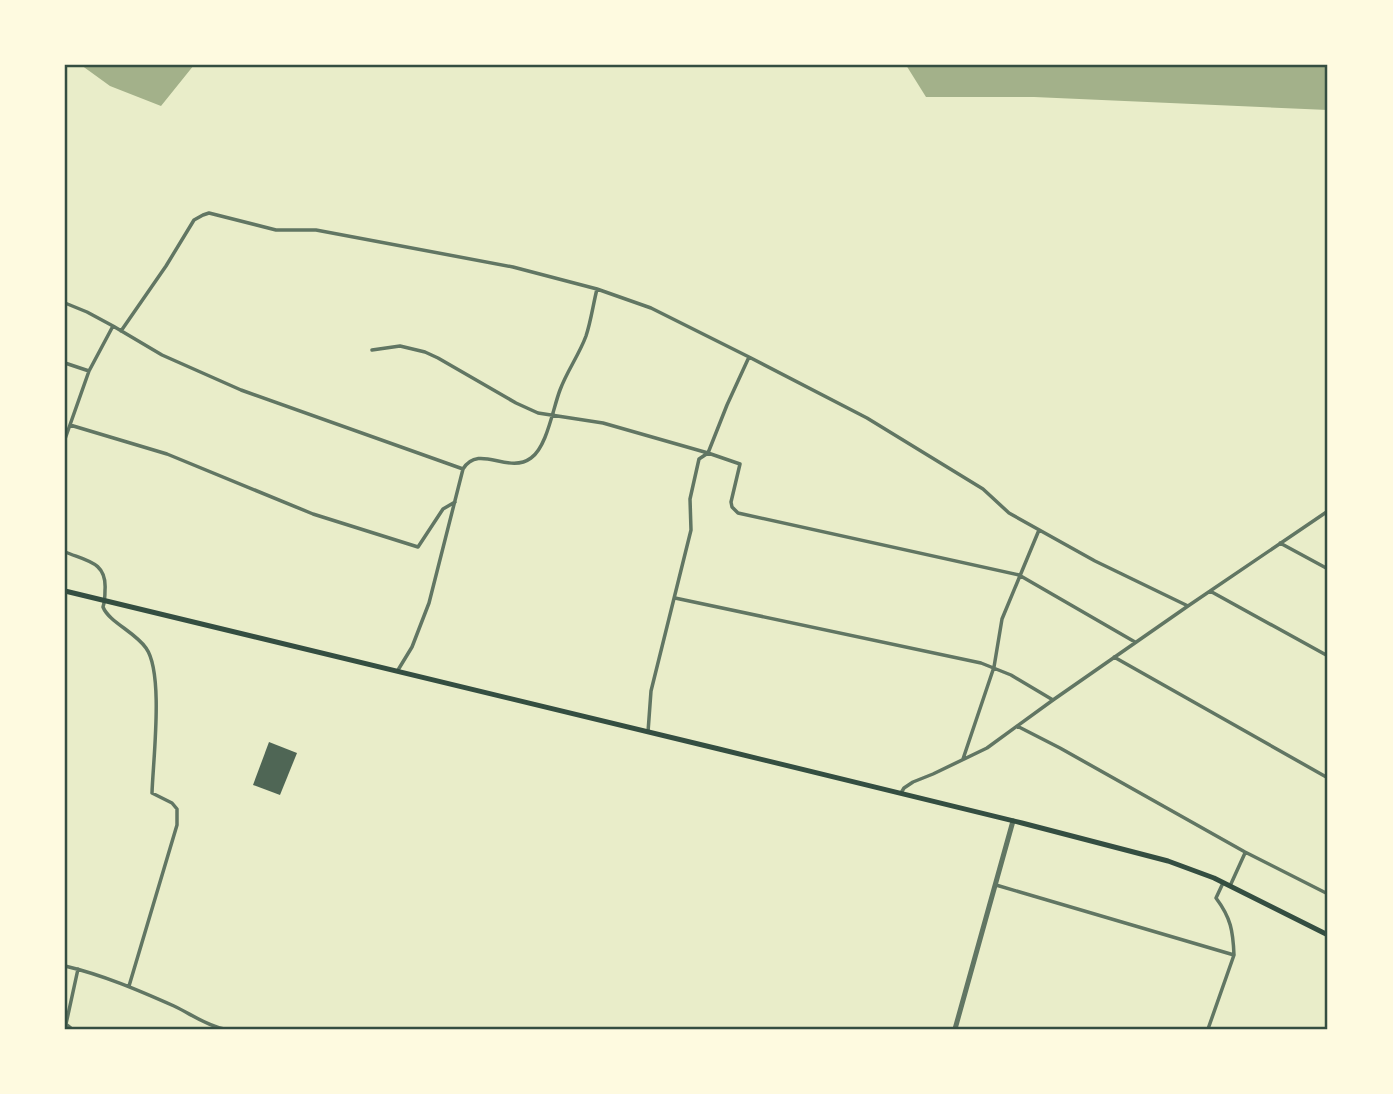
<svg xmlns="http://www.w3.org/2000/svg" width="1393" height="1094" font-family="'Work Sans',sans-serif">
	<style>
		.water { fill: #a3b18a }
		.building { fill: #4f6655 }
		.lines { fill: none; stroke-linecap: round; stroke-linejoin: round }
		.minor { stroke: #617663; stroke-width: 3.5 }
		.tertiary { stroke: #617663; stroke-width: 5 }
		.secondary { stroke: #344e41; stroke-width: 5 }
		.neatline { fill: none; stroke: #344e41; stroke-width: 2.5 }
	</style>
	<rect width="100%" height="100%" fill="#e9edc9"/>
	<path class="water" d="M81,65H194L161,106L110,86Z
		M906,65H1328V110L1034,97H926Z"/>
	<path class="building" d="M269,742L297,753L280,795L253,785Z"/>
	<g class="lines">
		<path class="minor" d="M65,303L87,312L113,326L162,355L241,390L463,469
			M121,331L166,266L194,220L203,215L209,213L276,230H316L513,267L597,289L651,308L749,357L867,418L983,489L1009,513L1095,561L1188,606L1328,511
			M372,350L400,346L425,352L438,358L516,403L538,413L603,423L708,453L740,464L731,502L732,507L738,513L1019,575L1135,642
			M65,363L89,371
			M70,425L167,454L313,514L418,547L443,509L455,502
			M65,439L89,371L113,326
			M1280,543L1328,569
			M65,552C87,561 107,562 105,590C105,596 105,601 103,607C109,622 135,632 146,648C164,673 153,760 152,793L172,803L177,809V825L129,986
			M1210,591L1328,656
			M675,598L981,663L1011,675L1053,700
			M1114,657L1328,778
			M398,670L412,647L429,603L463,469C479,443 508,475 531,458C547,447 553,408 560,390C567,371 579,355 586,336C591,321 593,305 597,289
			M1017,726L1060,748L1245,852L1328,894
			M648,732L651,691L691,530L690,499L699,459L708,453L727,405L749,357
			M963,759L994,667L1002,619L1039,530
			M901,793L904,788L913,782L933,774L987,748L1053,700L1188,606
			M1223,883L1216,898C1231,918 1233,931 1234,955
			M996,885L1234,955L1208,1029
			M1230,886L1245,853
			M65,966C103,975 138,990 174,1006C191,1014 205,1025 224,1029
			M72,1029L66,1024L78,969"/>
		<path class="tertiary" d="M955,1029L1013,821"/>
		<path class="secondary" d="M65,591L719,749L1022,823L1168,861L1214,878L1328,935"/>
	</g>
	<rect width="1393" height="1094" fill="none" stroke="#fefae0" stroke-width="133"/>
	<rect x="66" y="66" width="1260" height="962" class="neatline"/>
</svg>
